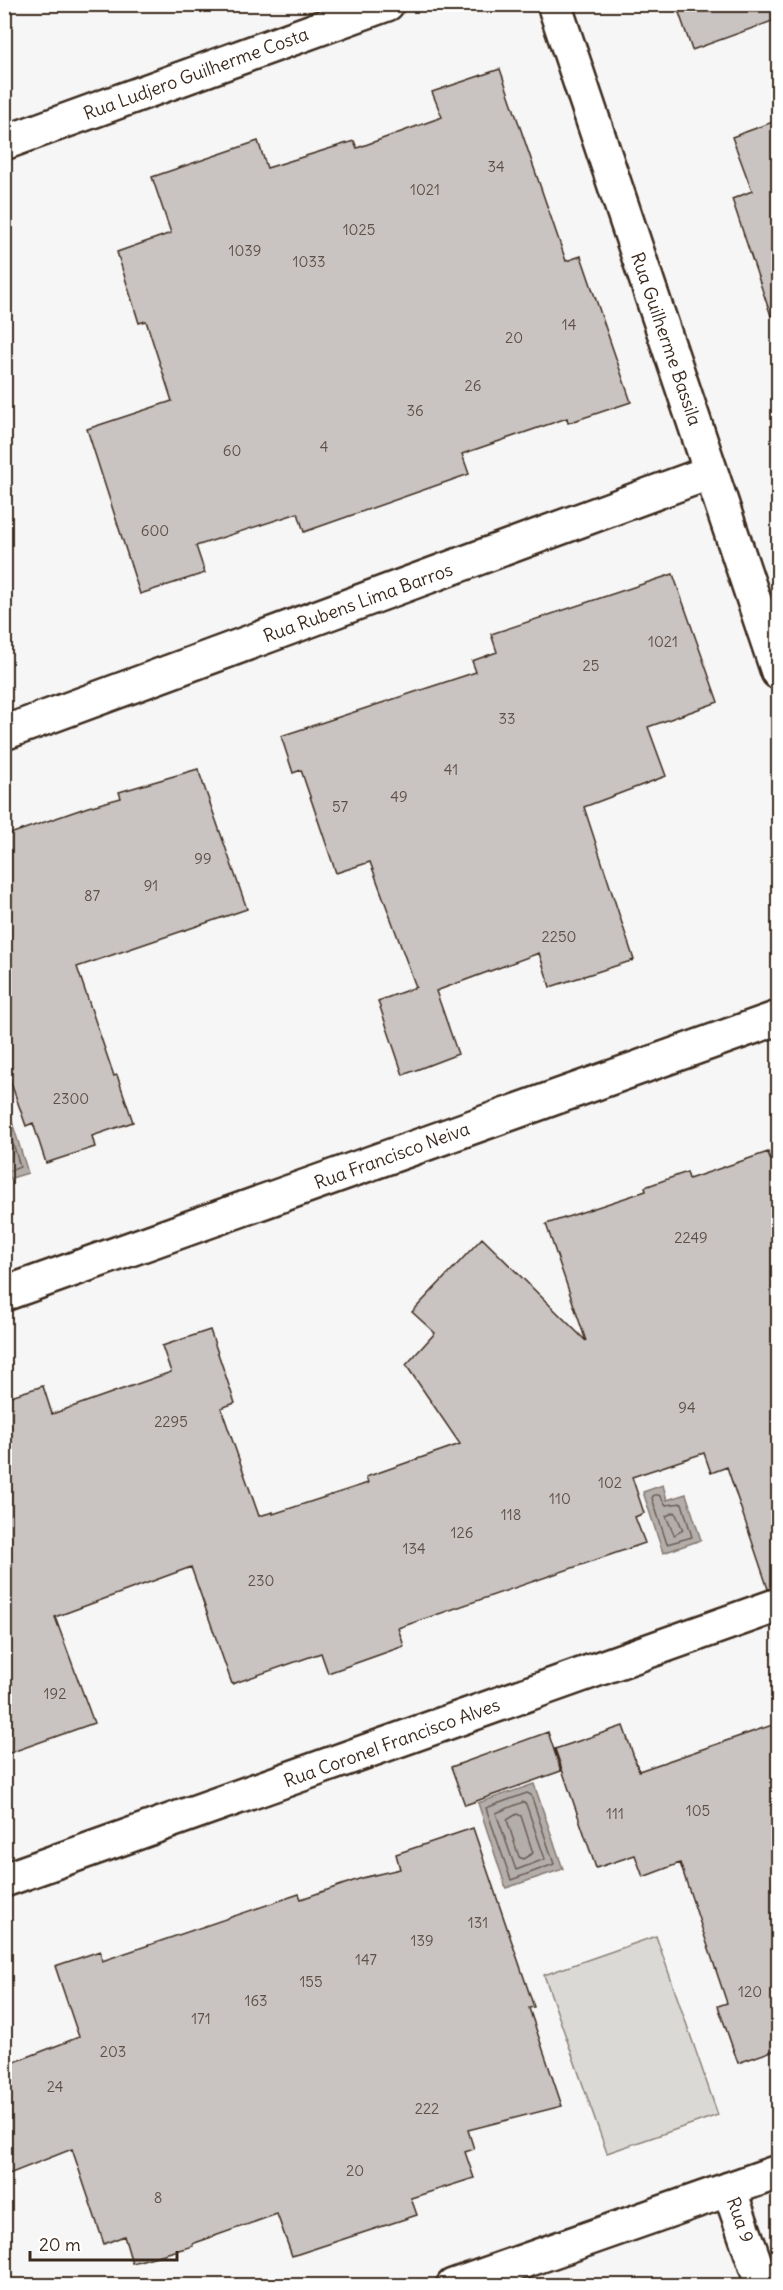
<svg xmlns="http://www.w3.org/2000/svg" width="783" height="2290" font-family="Delius,sans-serif">
	<style>
		.green { fill: #dbd9d6; stroke: #8b827a; stroke-width: 1.5 }
		.water { fill: #b4aeaa; stroke: #847972; stroke-width: 1.5 }
		.lines { fill: none; stroke-linecap: round; stroke-linejoin: round }
		.shore { stroke: #6b5f56; stroke-width: 1.5 }
		.building { fill: #c9c3c1; stroke: #3b2a1e; stroke-width: 1.5 }
		.street-casing { stroke: #3b2a1e; stroke-width: 38 }
		.street { stroke: #fff; stroke-width: 33 }
		.labels { text-anchor: middle; stroke-width: 6; stroke-linejoin: round; paint-order: stroke }
		.number-label { font-size: 15px; fill: #5e5047 }
		.street-label { font-size: 18px; fill: #3b2a1e; stroke: #fff }
	</style>
	<rect width="100%" height="100%" fill="#f7f6f6"/>
	<filter id="ink" filterUnits="userSpaceOnUse"><feTurbulence type="fractalNoise" baseFrequency=".0167" numOctaves="2"/><feDisplacementMap in="SourceGraphic" scale="12" xChannelSelector="R" yChannelSelector="G"/><feConvolveMatrix kernelMatrix="1 2 1 2 8 2 1 2 1" color-interpolation-filters="sRGB"/></filter>
	<g filter="url(#ink)">
		<path class="green" d="M656,1936L718,2115L607,2153L544,1975Z"/>
		<path class="water" d="M5,1118L12,1122L28,1173L5,1180Z
			M663,1485L667,1500L686,1494L701,1540L663,1553L643,1492Z
			M534,1784L563,1869L506,1888L478,1803Z"/>
		<g class="lines">
			<path class="shore" d="M4,1124L8,1126L20,1167L4,1173
				M654,1495H659L666,1505L682,1503L692,1537L667,1544L652,1498Z
				M675,1512L683,1530L674,1535L666,1516Z
				M527,1793L531,1795L554,1864L511,1880L486,1808Z
				M523,1802L526,1804L545,1859L516,1870L496,1813Z
				M517,1814L521,1816L533,1853L523,1859L519,1857L507,1820Z"/>
		</g>
		<path class="building" d="M676,4H778V19L692,50Z
			M500,69L566,261L581,256L631,402L568,423L567,418L462,454L469,474L304,532L298,513L196,546L205,573L140,594L87,429L172,401L146,321L139,323L117,252L171,233L152,177L258,141L267,168L354,141L357,148L442,117L432,92Z
			M778,120V315L771,316L732,199L752,191L732,137Z
			M673,574L718,702L648,727L666,776L584,807L634,960L550,987L539,953L436,991L458,1054L403,1075L378,1001L416,987L370,862L336,873L301,770L293,773L281,736L476,672L472,661L497,652L491,634Z
			M198,769L247,909L77,967L114,1076L117,1075L133,1122L92,1136L95,1147L46,1163L33,1123L26,1126L4,1063V836L88,807L121,798L119,792Z
			M768,1152L770,1159L778,1156V1587L768,1589L727,1467L711,1473L704,1453L632,1477L644,1513L635,1517L645,1543L398,1628L404,1646L328,1673L321,1653L232,1684L191,1567L55,1617L94,1723L4,1755V1398L43,1386L52,1414L171,1372L162,1346L210,1330L235,1403L221,1408L259,1516L273,1512V1514L368,1483L366,1477L460,1444L406,1365L435,1333L412,1312L482,1238L586,1341L546,1224L646,1191L645,1187L687,1172L689,1179Z
			M778,1723V2049L738,2063L718,2006L727,2003L680,1863L643,1877L635,1855L596,1868L555,1749L623,1726L639,1771Z
			M548,1732L561,1771L465,1805L451,1767Z
			M473,1828L534,2007L529,2008L562,2106L468,2130L474,2149L465,2152L474,2178L411,2198L417,2215L292,2256L277,2214L192,2244L193,2246L132,2263L124,2236L104,2244L72,2149L4,2176V2066L79,2037L55,1966L100,1951L102,1961L299,1894L301,1899L362,1878L400,1869L396,1854Z"/>
		<g class="lines">
			<defs>
				<path id="street" d="M554,4L778,672
					M4,143L387,4
					M4,733L711,472
					M4,1294L778,1018
					M4,1880L778,1605
					M729,2189L763,2286
					M453,2286L778,2172"/>
			</defs>
			<use href="#street" class="street-casing"/>
			<use href="#street" class="street"/>
		</g>
	</g>
	<g class="labels">
		<g class="number-label">
			<text x="496" y="172">34</text>
			<text x="425" y="195">1021</text>
			<text x="359" y="235">1025</text>
			<text x="245" y="256">1039</text>
			<text x="309" y="267">1033</text>
			<text x="569" y="330">14</text>
			<text x="514" y="343">20</text>
			<text x="473" y="391">26</text>
			<text x="415" y="416">36</text>
			<text x="324" y="452">4</text>
			<text x="232" y="456">60</text>
			<text x="155" y="536">600</text>
			<text x="663" y="647">1021</text>
			<text x="591" y="671">25</text>
			<text x="507" y="724">33</text>
			<text x="451" y="775">41</text>
			<text x="399" y="802">49</text>
			<text x="340" y="812">57</text>
			<text x="203" y="864">99</text>
			<text x="151" y="891">91</text>
			<text x="92" y="901">87</text>
			<text x="559" y="942">2250</text>
			<text x="71" y="1104">2300</text>
			<text x="691" y="1243">2249</text>
			<text x="687" y="1413">94</text>
			<text x="171" y="1427">2295</text>
			<text x="610" y="1488">102</text>
			<text x="560" y="1504">110</text>
			<text x="511" y="1520">118</text>
			<text x="462" y="1538">126</text>
			<text x="414" y="1554">134</text>
			<text x="261" y="1586">230</text>
			<text x="55" y="1699">192</text>
			<text x="698" y="1816">105</text>
			<text x="615" y="1819">111</text>
			<text x="478" y="1928">131</text>
			<text x="422" y="1946">139</text>
			<text x="366" y="1965">147</text>
			<text x="311" y="1987">155</text>
			<text x="750" y="1997">120</text>
			<text x="256" y="2006">163</text>
			<text x="201" y="2024">171</text>
			<text x="113" y="2057">203</text>
			<text x="55" y="2092">24</text>
			<text x="427" y="2114">222</text>
			<text x="355" y="2176">20</text>
			<text x="158" y="2203">8</text>
		</g>
		<g class="street-label">
			<text transform="translate(196 74) rotate(-20)" y="6">Rua Ludjero Guilherme Costa</text>
			<text transform="translate(666 339) rotate(71)" y="6">Rua Guilherme Bassila</text>
			<text transform="translate(358 603) rotate(-20)" y="6">Rua Rubens Lima Barros</text>
			<text transform="translate(392 1156) rotate(-20)" y="6">Rua Francisco Neiva</text>
			<text transform="translate(392 1743) rotate(-20)" y="6">Rua Coronel Francisco Alves</text>
			<text transform="translate(740 2220) rotate(70)" y="6">Rua 9</text>
		</g>
	</g>
	<rect width="783" height="2290" fill="none" stroke="#fff" stroke-width="24"/>
	<rect x="12" y="12" width="759" height="2266" fill="none" stroke="#3b2a1e" stroke-width="2" filter="url(#ink)"/>
	<path d="M30 2251v9h147v-9" fill="none" stroke="#3b2a1e" stroke-width="3"/>
	<text x="39" y="2251" font-size="18" fill="#3b2a1e" stroke="#ffffff" stroke-width="4.5" paint-order="stroke">20 m</text>
</svg>
